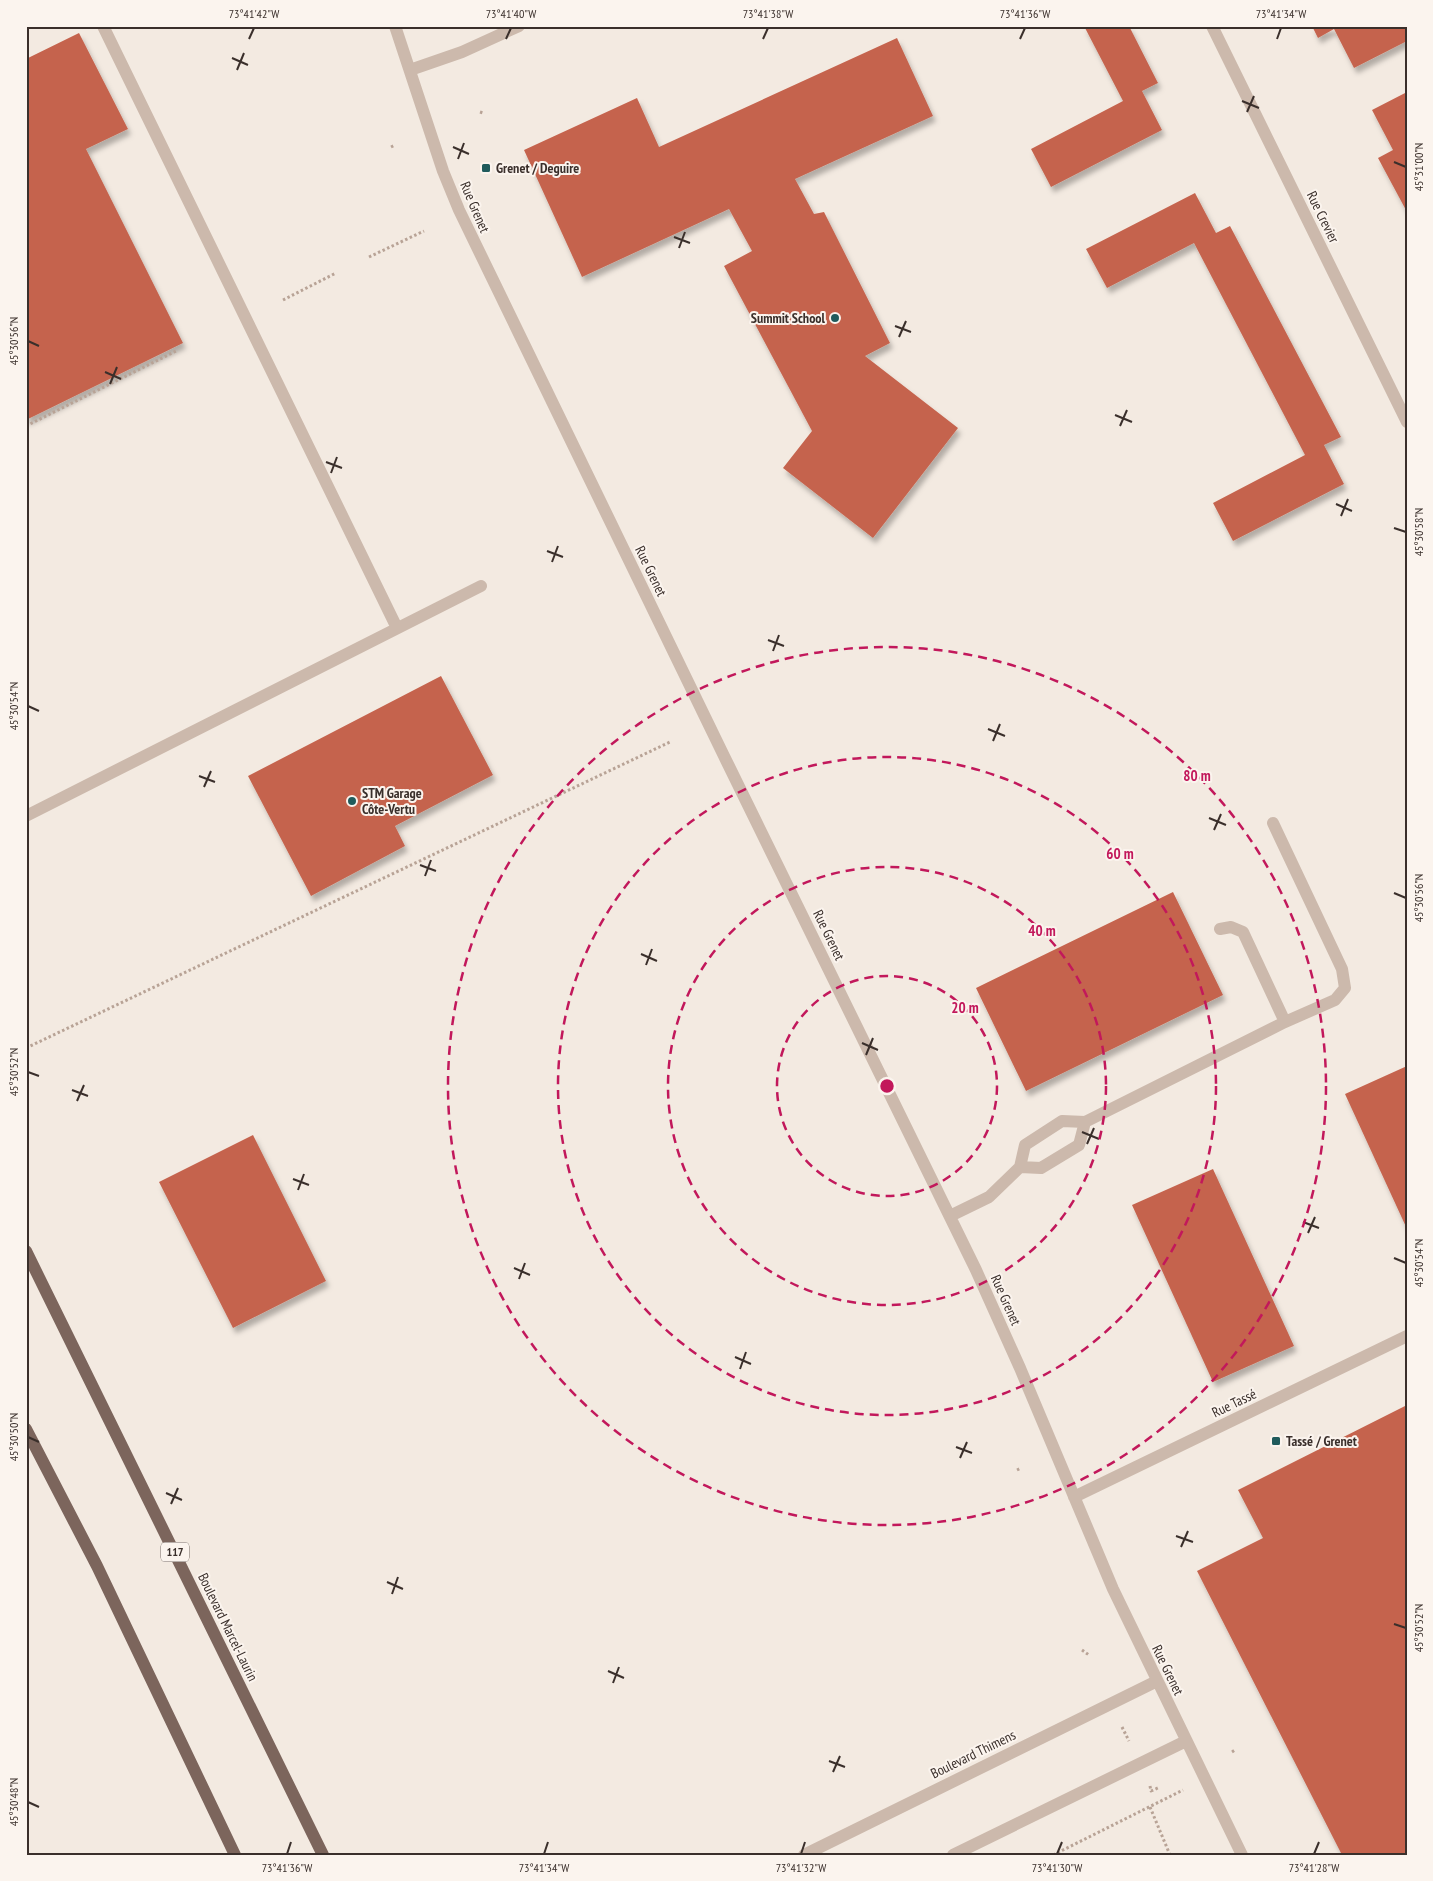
<svg xmlns="http://www.w3.org/2000/svg" width="1433" height="1881" font-family="'PT Sans Narrow',sans-serif">
	<style>
		.building { fill: #c5644e; filter: url(#shadow) }
		.lines { fill: none; stroke-linecap: round; stroke-linejoin: round }
		.path { stroke: #b8a396; stroke-width: 3; stroke-dasharray: 2.5 2.5; stroke-linecap: butt }
		.minor { stroke: #ccb9ac; stroke-width: 12 }
		.major { stroke: #7c655c; stroke-width: 12 }
		.ticks { fill: none; stroke: #3a2f2b; stroke-width: 2 }
		.ring { fill: none; stroke: #c2185b; stroke-width: 2.5; stroke-dasharray: 9 6 }
		.poi-dot { fill: #205b5c; stroke: #fbf4ee; stroke-width: 2 }
		.labels { text-anchor: middle; stroke-width: 4; stroke-linejoin: round; paint-order: stroke }
		.shield { fill: #fbf4ee; stroke: #746a66; stroke-width: 1 }
		.shield-label { font-size: 12px; font-weight: bold; fill: #3a2f2b }
		.poi-label { font-size: 14px; font-weight: bold; fill: #3a2f2b; stroke: #fbf4ee; text-anchor: start }
		.street-label { font-size: 14px; fill: #3a2f2b; stroke: #fbf4ee }
		.centre { fill: #c2185b; stroke: #fbf4ee; stroke-width: 2.5 }
		.ring-label { font-size: 15px; text-anchor: middle; font-weight: bold; fill: #c2185b; stroke: #fbf4ee; stroke-width: 4; stroke-linejoin: round; paint-order: stroke }
		.neatline { fill: none; stroke: #3a2f2b; stroke-width: 2 }
		.ticks-label { font-size: 12px; text-anchor: middle; fill: #3a2f2b }
	</style>
	<defs>
		<filter id="shadow"><feDropShadow dx="3" dy="5.5" stdDeviation="2.5" flood-color="#0004"/></filter>
	</defs>
	<rect width="100%" height="100%" fill="#f3eae1"/>
	<path class="building" d="M1084,26H1129L1158,83L1142,91L1162,130L1051,187L1031,149L1123,101Z
		M1312,26H1407V41L1354,68L1334,29L1318,38Z
		M79,33L128,129L86,149L183,343L26,420V59Z
		M897,38L933,116L795,179L814,214L824,212L890,343L865,356L958,428L873,538L783,468L812,431L724,266L752,251L729,209L582,277L524,150L637,98L659,147Z
		M1407,92V212L1378,158L1393,150L1372,110Z
		M1195,193L1216,233L1230,226L1341,437L1324,445L1344,484L1233,541L1213,503L1305,455L1194,243L1107,288L1086,249Z
		M441,676L493,775L395,826L405,846L311,896L248,776Z
		M1173,892L1223,995L1026,1091L976,988Z
		M1407,1066V1229L1345,1094Z
		M253,1135L326,1281L233,1328L159,1182Z
		M1213,1169L1294,1346L1213,1382L1132,1205Z
		M1407,1405V1855H1342L1197,1571L1263,1538L1238,1490Z"/>
	<g class="lines">
		<path class="path" d="M480,112L483,113
			M391,147L395,145
			M369,257L424,231
			M283,300L336,273
			M26,426L178,350
			M26,1048L670,742
			M1017,1470L1021,1468
			M1082,1650L1089,1655
			M1122,1727L1129,1741
			M1232,1752L1235,1750
			M1150,1786L1151,1791L1160,1787
			M1150,1807L1170,1855
			M1053,1855L1183,1790"/>
		<path class="minor" d="M103,26L397,628
			M395,26L443,171L459,210L724,756L976,1270L1020,1368L1113,1589L1242,1855
			M1212,26L1407,422
			M410,70L462,52L519,26
			M26,816L481,586
			M1220,929L1231,927L1243,932L1285,1022
			M1020,1167L1041,1168L1079,1145L1085,1122
			M950,1216L989,1197L1020,1167L1025,1145L1062,1121L1085,1122L1285,1022L1335,1000L1345,988L1342,969L1273,823
			M1074,1497L1407,1336
			M804,1855L1157,1681
			M953,1855L1186,1741"/>
		<path class="major" d="M26,1251L323,1855
			M26,1429L97,1566L235,1855"/>
	</g>
	<path class="ticks" d="M249,39L254,28M506,39L511,28M763,39L768,28M1020,39L1025,28M1277,39L1281,28M232,58L248,65M237,70L244,53M1242,101L1259,108M1247,112L1254,96M453,147L469,154M458,159L464,143M1394,162L1406,167M674,237L690,243M679,248L685,232M895,326L911,332M899,337L906,321M28,341L39,346M105,372L121,379M110,384L117,367M1115,415L1132,422M1120,426L1127,410M326,462L342,468M331,473L337,457M1336,504L1352,511M1341,516L1348,499M1394,528L1406,532M547,551L563,557M552,562L558,546M768,640L784,646M773,651L779,635M28,706L39,711M988,729L1005,736M993,741L1000,724M199,776L215,782M204,787L211,771M1209,818L1226,825M1214,830L1221,814M420,865L436,871M425,876L431,860M1394,893L1406,898M641,954L657,961M646,965L652,949M862,1043L878,1050M866,1055L873,1038M28,1072L39,1076M72,1090L88,1096M77,1101L84,1085M1082,1132L1099,1139M1087,1144L1094,1128M293,1179L309,1185M298,1190L304,1174M1303,1222L1319,1228M1308,1233L1315,1217M1394,1258L1406,1263M514,1268L530,1275M519,1279L525,1263M735,1357L751,1364M740,1369L746,1352M28,1437L39,1442M956,1447L972,1453M960,1458L967,1442M166,1493L182,1500M171,1504L178,1488M1176,1536L1193,1542M1181,1547L1188,1531M387,1582L403,1589M392,1594L398,1577M1394,1624L1406,1628M608,1671L624,1678M613,1683L619,1667M829,1761L845,1767M833,1772L840,1756M28,1802L39,1807M287,1854L291,1842M544,1854L548,1842M801,1854L805,1842M1057,1854L1062,1842M1314,1854L1319,1842"/>
	<g class="ring">
		<circle cx="887" cy="1086" r="110"/>
		<circle cx="887" cy="1086" r="219"/>
		<circle cx="887" cy="1086" r="329"/>
		<circle cx="887" cy="1086" r="439"/>
	</g>
	<g class="poi-dot">
		<rect x="481" y="163" width="10" height="10" rx="2.5"/>
		<circle cx="835" cy="318" r="5"/>
		<circle cx="352" cy="801" r="5"/>
		<rect x="1271" y="1436" width="10" height="10" rx="2.5"/>
	</g>
	<g class="labels">
		<rect class="shield" x="161" y="1542.5" width="28" height="19" rx="4"/>
		<g class="shield-label">
			<text x="175" y="1556">117</text>
		</g>
		<g class="poi-label">
			<text x="496" y="173">Grenet / Deguire</text>
			<text x="825" y="323" text-anchor="end">Summit School</text>
			<text x="362" y="798">STM Garage<tspan x="362" dy="16">Côte-Vertu</tspan></text>
			<text x="1286" y="1446">Tassé / Grenet</text>
		</g>
		<g class="street-label">
			<text transform="translate(475 207) rotate(67)" y="5">Rue Grenet</text>
			<text transform="translate(1323 217) rotate(64)" y="5">Rue Crevier</text>
			<text transform="translate(651 571) rotate(64)" y="5">Rue Grenet</text>
			<text transform="translate(829 935) rotate(64)" y="5">Rue Grenet</text>
			<text transform="translate(1006 1300) rotate(66)" y="5">Rue Grenet</text>
			<text transform="translate(1234 1403) rotate(-26)" y="5">Rue Tassé</text>
			<text transform="translate(228 1627) rotate(64)" y="5">Boulevard Marcel-Laurin</text>
			<text transform="translate(1168 1670) rotate(64)" y="5">Rue Grenet</text>
			<text transform="translate(973 1754) rotate(-26)" y="5">Boulevard Thimens</text>
		</g>
	</g>
	<circle cx="887" cy="1086" r="8" class="centre"/>
	<g class="ring-label">
		<text x="1197" y="781">80 m</text>
		<text x="1120" y="859">60 m</text>
		<text x="1042" y="936">40 m</text>
		<text x="965" y="1013">20 m</text>
	</g>
	<rect width="1433" height="1881" fill="none" stroke="#fbf4ee" stroke-width="55"/>
	<rect x="28" y="28" width="1378" height="1826" class="neatline"/>
	<g class="ticks-label">
		<text x="254" y="18">73°41'42"W</text>
		<text x="511" y="18">73°41'40"W</text>
		<text x="768" y="18">73°41'38"W</text>
		<text x="1025" y="18">73°41'36"W</text>
		<text x="1281" y="18">73°41'34"W</text>
		<text transform="translate(1419 167) rotate(-90)" y="4">45°31'00"N</text>
		<text transform="translate(14 341) rotate(-90)" y="4">45°30'56"N</text>
		<text transform="translate(1419 532) rotate(-90)" y="4">45°30'58"N</text>
		<text transform="translate(14 706) rotate(-90)" y="4">45°30'54"N</text>
		<text transform="translate(1419 898) rotate(-90)" y="4">45°30'56"N</text>
		<text transform="translate(14 1072) rotate(-90)" y="4">45°30'52"N</text>
		<text transform="translate(1419 1263) rotate(-90)" y="4">45°30'54"N</text>
		<text transform="translate(14 1437) rotate(-90)" y="4">45°30'50"N</text>
		<text transform="translate(1419 1628) rotate(-90)" y="4">45°30'52"N</text>
		<text transform="translate(14 1802) rotate(-90)" y="4">45°30'48"N</text>
		<text x="287" y="1872">73°41'36"W</text>
		<text x="544" y="1872">73°41'34"W</text>
		<text x="801" y="1872">73°41'32"W</text>
		<text x="1057" y="1872">73°41'30"W</text>
		<text x="1314" y="1872">73°41'28"W</text>
	</g>
</svg>
